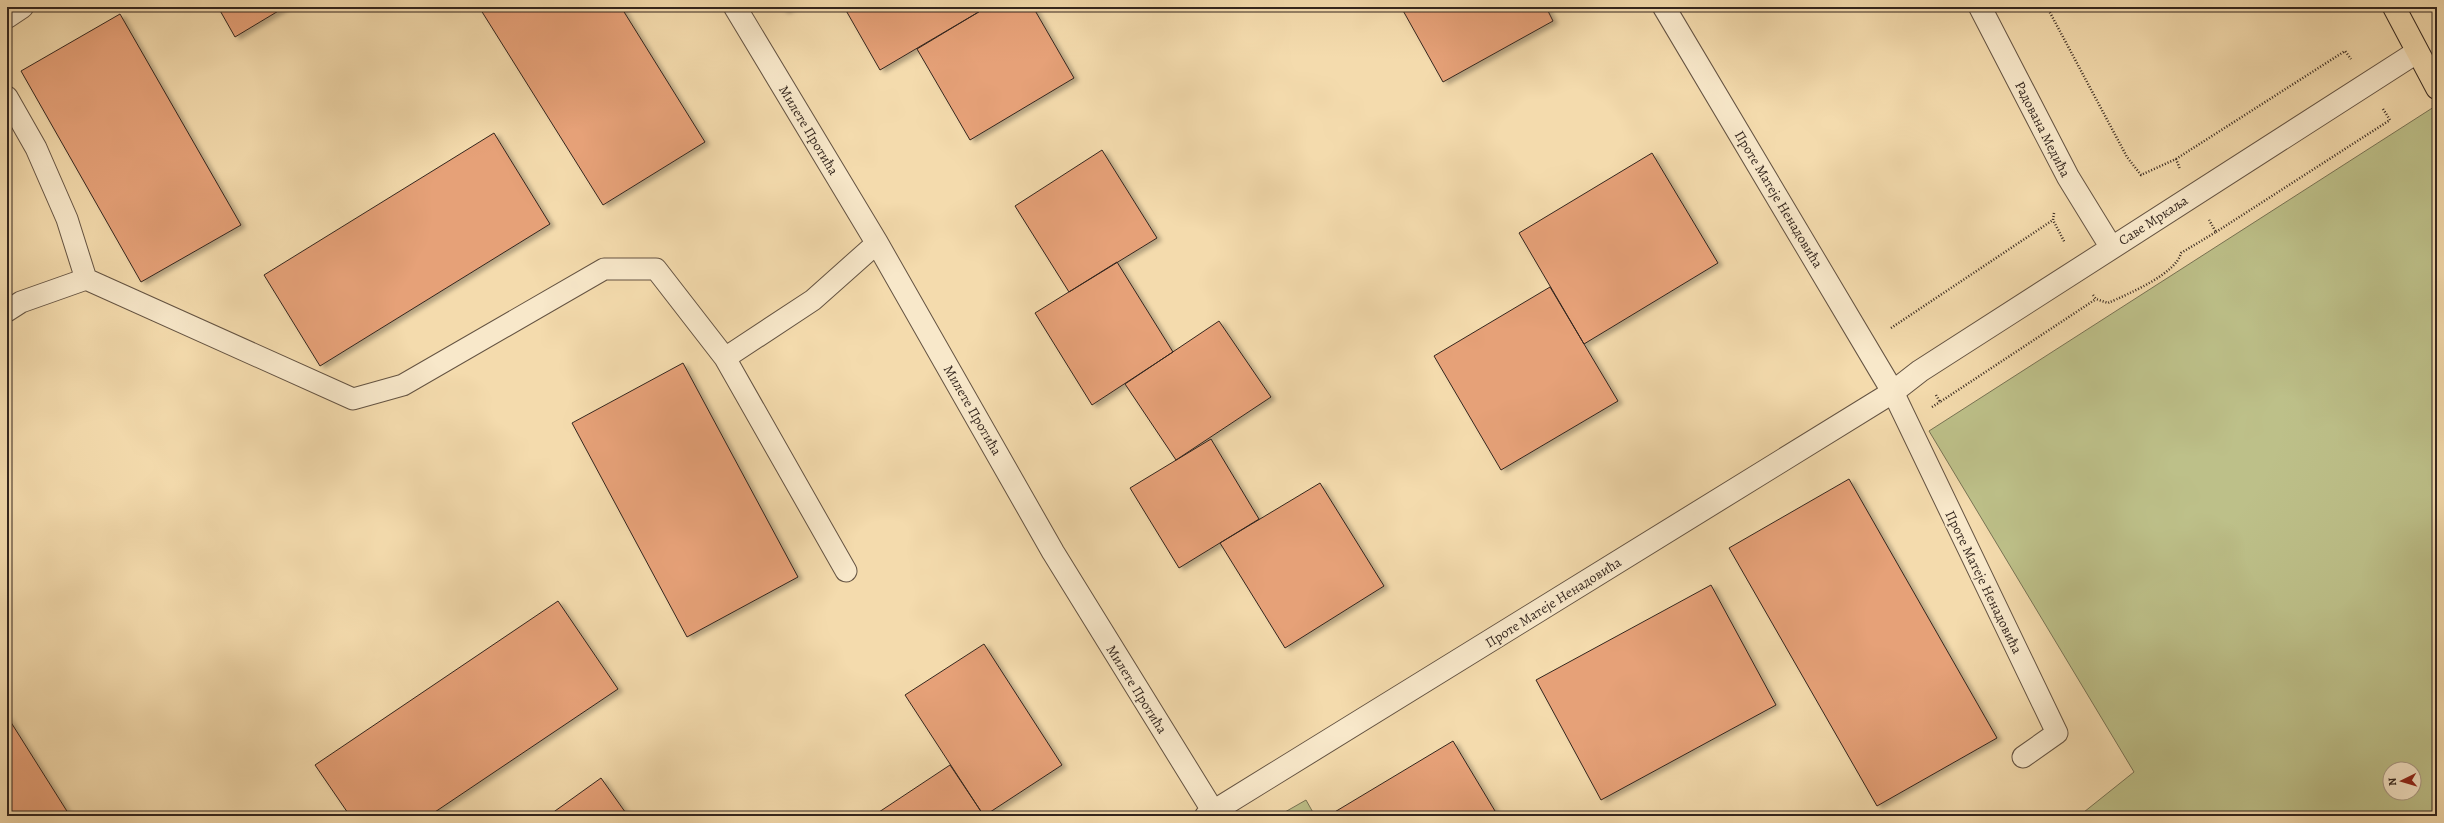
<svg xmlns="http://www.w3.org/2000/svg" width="2444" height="823" font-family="Alegreya,serif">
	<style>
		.green { fill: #bdc089; stroke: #787354; fill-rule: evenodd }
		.building { fill: #e6a178; stroke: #34261e; filter: url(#shadow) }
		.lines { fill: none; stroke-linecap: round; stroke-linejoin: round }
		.lane-casing { stroke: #645342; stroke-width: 23 }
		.street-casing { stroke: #645342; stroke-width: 24 }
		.primary-casing { stroke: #34261e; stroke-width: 24 }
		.path { stroke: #34261e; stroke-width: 2.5; stroke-dasharray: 1 2; stroke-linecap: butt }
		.lane { stroke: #f8e8ca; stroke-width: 21 }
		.street { stroke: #f8e8ca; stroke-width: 22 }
		.primary { stroke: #f4dbad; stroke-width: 22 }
		.labels { text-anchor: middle; stroke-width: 4; stroke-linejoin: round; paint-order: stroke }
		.street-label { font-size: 14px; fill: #34261e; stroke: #f8e8ca }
	</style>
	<defs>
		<filter id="shadow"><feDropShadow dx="4.5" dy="2.5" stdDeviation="2" flood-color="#0004"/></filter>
	</defs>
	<rect width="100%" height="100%" fill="#f4dbad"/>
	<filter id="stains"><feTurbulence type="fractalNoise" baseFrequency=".005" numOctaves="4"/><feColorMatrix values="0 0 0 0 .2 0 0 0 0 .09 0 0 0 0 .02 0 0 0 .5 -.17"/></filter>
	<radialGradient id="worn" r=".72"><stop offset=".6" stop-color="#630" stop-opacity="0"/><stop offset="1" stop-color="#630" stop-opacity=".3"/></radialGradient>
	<path class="green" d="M2437,105V816H2079L2134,772L1929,431ZM2390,769H2414V793H2390Z
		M1306,800L1315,816H1278Z"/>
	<path class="building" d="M218,7H285L235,37Z
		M479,7H621L705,142L603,205Z
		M781,7H791L784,11Z
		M844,7H987L880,70Z
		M987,7H1033L1074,78L970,140L917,49Z
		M1401,7H1546L1553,21L1443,82Z
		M120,14L241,225L141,282L21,71Z
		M494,133L550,224L320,366L264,275Z
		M1102,150L1157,238L1069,292L1015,206Z
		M1652,153L1718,263L1584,344L1519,233Z
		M1117,262L1173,352L1092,405L1035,313Z
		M1550,287L1618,401L1501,470L1434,356Z
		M1219,321L1271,397L1176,460L1125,384Z
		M683,363L798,577L687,637L572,423Z
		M1211,439L1259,519L1179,568L1130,488Z
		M1849,479L1997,738L1877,806L1729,548Z
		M1320,483L1384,586L1285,648L1220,543Z
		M1711,585L1776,705L1601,800L1536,680Z
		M558,601L618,689L429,816H350L315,765Z
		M984,644L1062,765L984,816L905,695Z
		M7,716L70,816H7Z
		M1453,741L1498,816H1334L1333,813Z
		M950,765L984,816H873Z
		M601,778L628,816H548Z"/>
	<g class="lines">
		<defs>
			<path id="lane" d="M7,97L36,148L67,219L86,279
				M7,311L21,302L86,279L353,399L403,385L604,269H656L725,358L846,571
				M725,358L813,300L877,243
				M1893,392L2057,733L2023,757"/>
			<path id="street" d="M735,7L877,243L1053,552L1213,811
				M1980,7L2068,177L2111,247
				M7,17L22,7
				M1893,392L1920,371L2417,52
				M1206,816L1893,392L1664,7"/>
			<path id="primary" d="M2394,7L2437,88"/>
		</defs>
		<use href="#lane" class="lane-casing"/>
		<use href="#street" class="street-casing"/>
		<use href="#primary" class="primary-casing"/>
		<path class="path" d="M2047,7L2127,157L2141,175L2176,159L2180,169
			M2176,159L2345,51L2351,59
			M2054,213L2053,220L2065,243
			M2216,232L2390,120L2383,109
			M2093,295L2096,299L2108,303C2128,294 2176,274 2181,253L2216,232L2209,220
			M1891,328L2053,220
			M1936,395L1940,402L2096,299
			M1932,407L1940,402"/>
		<use href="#lane" class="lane"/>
		<use href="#street" class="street"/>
		<use href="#primary" class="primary"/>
	</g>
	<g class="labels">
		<g class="street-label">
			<text transform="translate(2043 129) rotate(63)" y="5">Радована Медића</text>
			<text transform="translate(809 130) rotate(59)" y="5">Милете Протића</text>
			<text transform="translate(1779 199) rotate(59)" y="5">Проте Матеје Ненадовића</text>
			<text transform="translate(2153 220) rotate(-33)" y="5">Саве Мркаља</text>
			<text transform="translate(973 410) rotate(60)" y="5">Милете Протића</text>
			<text transform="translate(1984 582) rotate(64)" y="5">Проте Матеје Ненадовића</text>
			<text transform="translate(1553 602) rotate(-32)" y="5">Проте Матеје Ненадовића</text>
			<text transform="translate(1137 689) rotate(58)" y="5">Милете Протића</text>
		</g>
	</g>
	<rect width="2444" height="823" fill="none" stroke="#f4dbad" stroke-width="24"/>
	<rect x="8" y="8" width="2428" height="807" fill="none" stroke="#34261e" stroke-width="2"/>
	<rect x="12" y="12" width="2420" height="799" fill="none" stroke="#34261e"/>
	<g transform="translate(2402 781) rotate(265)"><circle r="19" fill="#f8e8ca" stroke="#aa9a85"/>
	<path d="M0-3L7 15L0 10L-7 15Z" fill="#8f2418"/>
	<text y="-6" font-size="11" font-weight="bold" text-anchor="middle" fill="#34261e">N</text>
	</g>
	<rect width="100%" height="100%" filter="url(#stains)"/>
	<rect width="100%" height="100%" fill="url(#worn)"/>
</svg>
